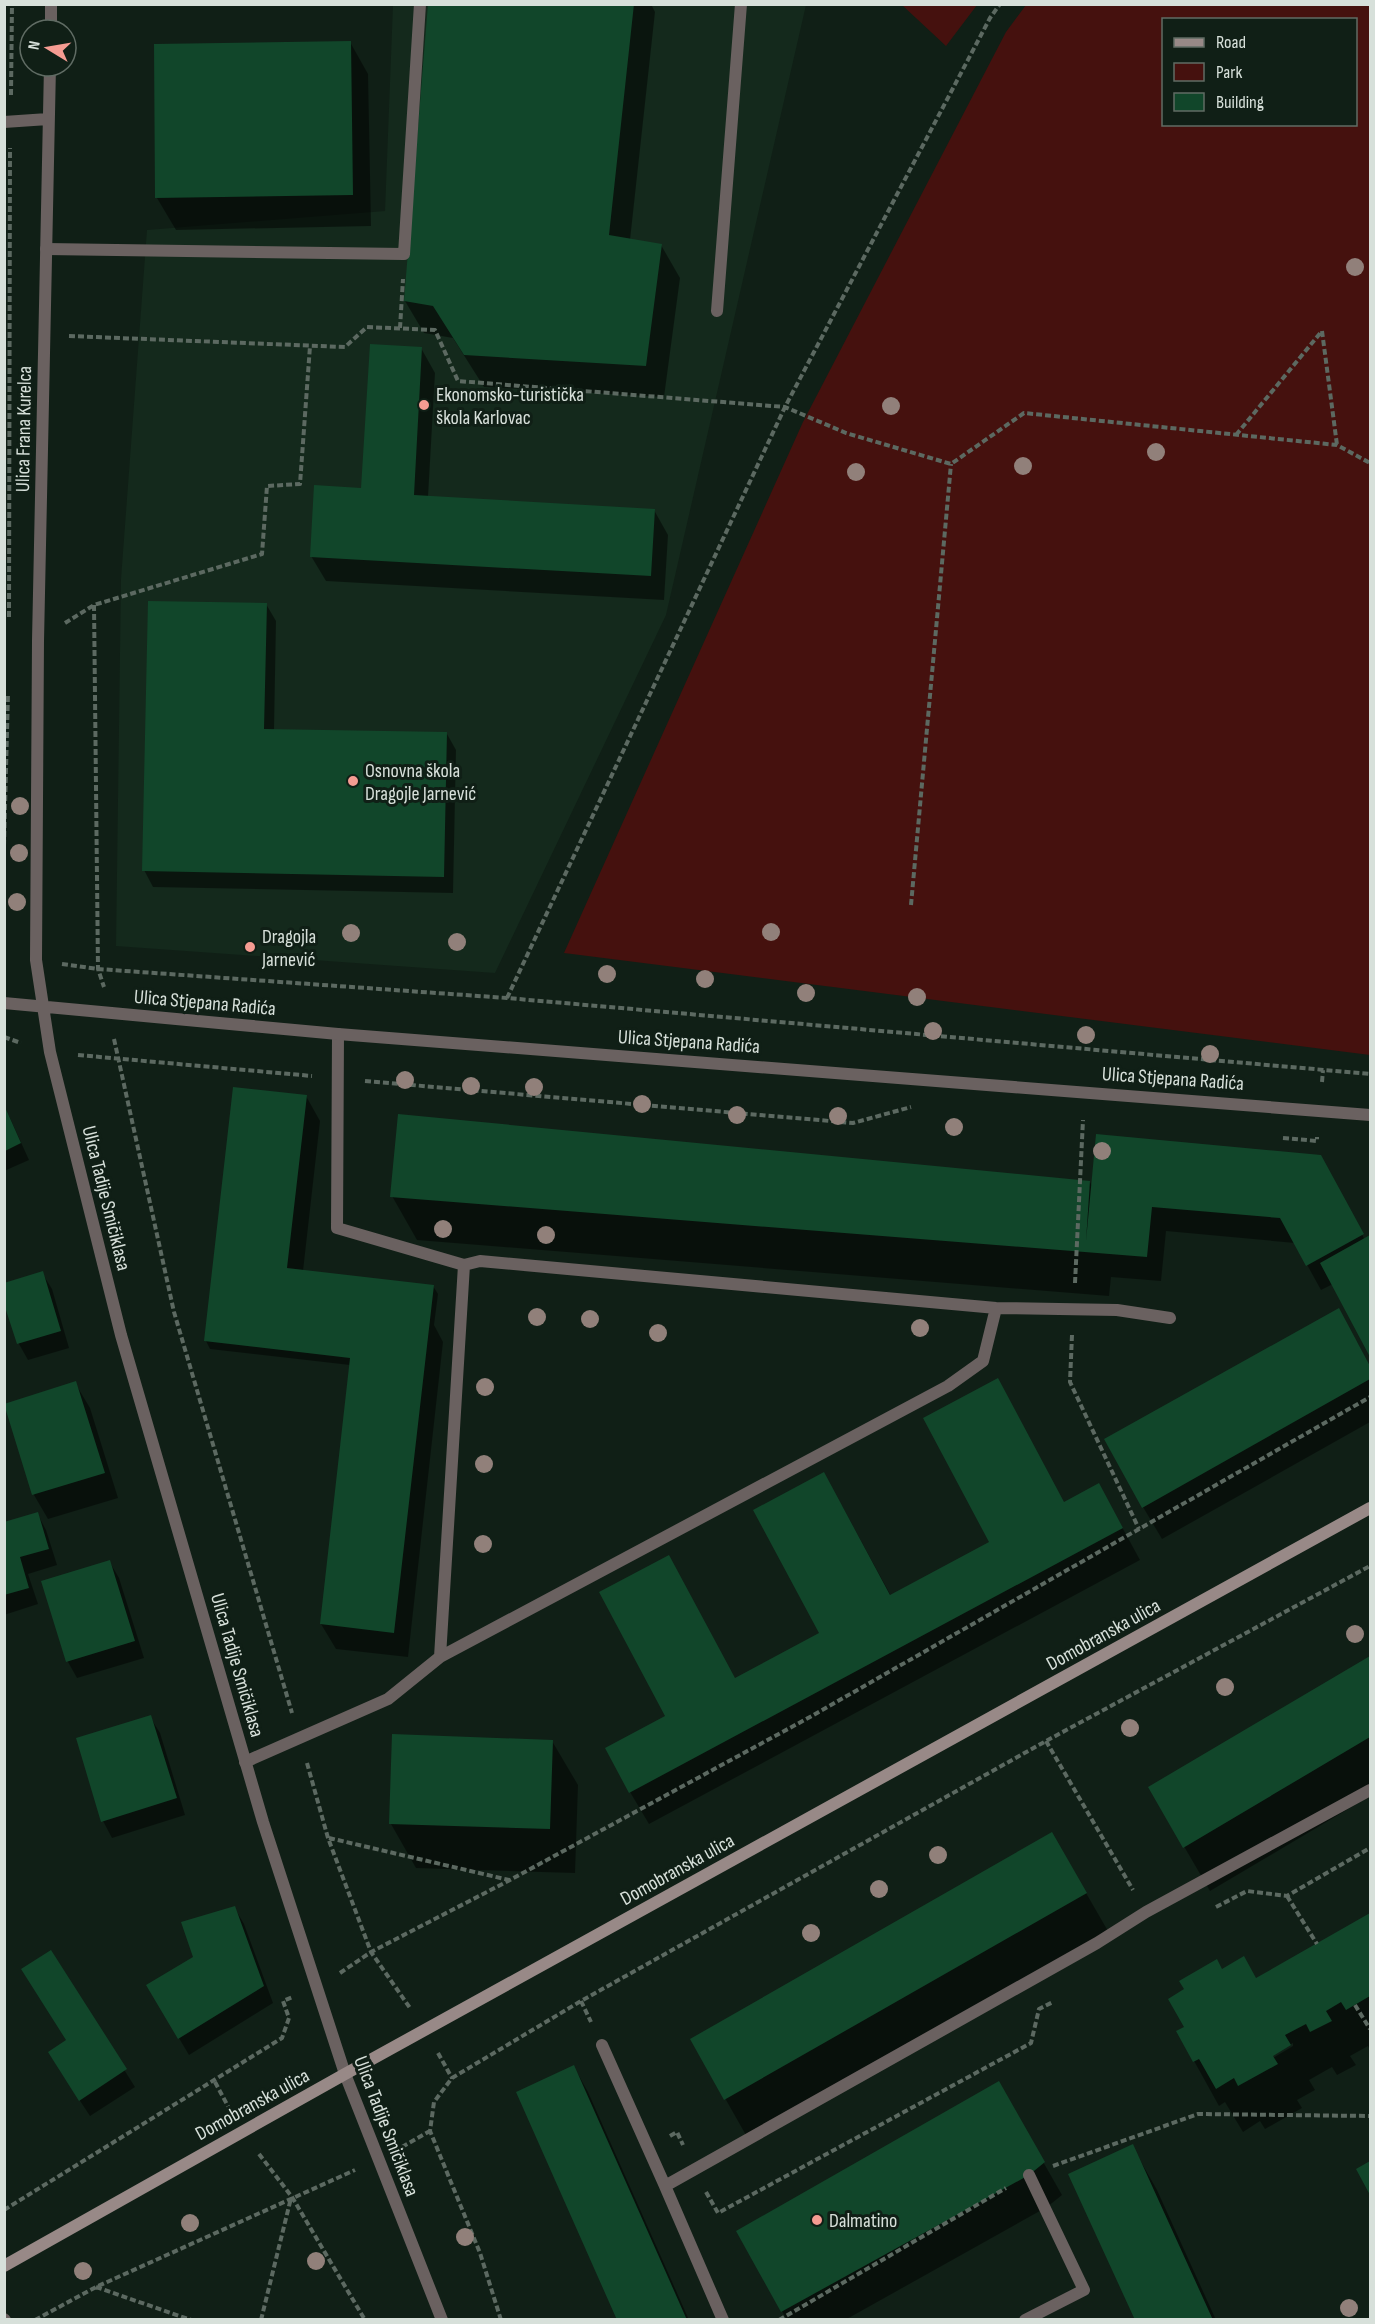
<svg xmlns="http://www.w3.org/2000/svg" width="1375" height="2324" font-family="'Sofia Sans Condensed',sans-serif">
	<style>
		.built { fill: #14291c }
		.green { fill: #45110e; fill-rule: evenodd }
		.shadow { fill: #0007; fill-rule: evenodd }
		.building { fill: #11462a }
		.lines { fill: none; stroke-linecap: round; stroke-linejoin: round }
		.path { stroke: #5c6961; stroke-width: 4; stroke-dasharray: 6 3; stroke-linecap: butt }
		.service { stroke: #6a6160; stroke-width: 12 }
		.minor { stroke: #6a6160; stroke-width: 12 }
		.secondary { stroke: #988987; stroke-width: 12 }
		.tree { fill: #91807a }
		.poi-dot { fill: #f59c92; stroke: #101f16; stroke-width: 2 }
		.labels { text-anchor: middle; stroke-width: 6; stroke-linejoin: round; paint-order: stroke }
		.poi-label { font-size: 20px; fill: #d7e0da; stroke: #101f16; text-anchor: start }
		.street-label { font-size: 20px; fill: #d7e0da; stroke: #101f16 }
	</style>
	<rect width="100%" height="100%" fill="#101f16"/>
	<path class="built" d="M393,5H806L666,615L495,973L116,946L121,579L147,230L385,211Z"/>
	<path class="green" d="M902,5H977L946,46Z
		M1026,5H1370V1055L564,953L803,422L1006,32ZM1164,20H1356V124H1164Z"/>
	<path class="shadow" d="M429,4H651L655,12L630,240L661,245L680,278L664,397L484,387L453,338L424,333L405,301Z
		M350,42L368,74L371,226L176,230L157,198Z
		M421,348L435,373L428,497L654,510L668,535L664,600L326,581L311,556L363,490Z
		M266,604L276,621L274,730L447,734L456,750L453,893L153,887L144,870Z
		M306,1096L320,1121L303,1271L433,1286L438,1294L434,1325L443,1342L408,1657L336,1649L321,1624L350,1365L210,1349L206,1341Z
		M4,1105L29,1160L4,1171Z
		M1332,1180L1366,1242L1370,1237V1354L1333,1284L1321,1290L1295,1243L1166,1231L1161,1281L1111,1277L1109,1296L417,1240L392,1196L1090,1182L1093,1188Z
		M42,1273L52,1289L69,1348L28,1360L19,1344L4,1299Z
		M1357,1342L1370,1367V1422L1162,1539L1143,1507Z
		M75,1383L90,1408L118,1498L48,1519L34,1495Z
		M1099,1485L1140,1560L649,1824L630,1792L667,1716L669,1557L735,1680L821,1634L842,1506L891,1596Z
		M37,1513L46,1530L57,1565L28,1574L38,1604L4,1615V1523Z
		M109,1561L119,1578L144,1658L77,1678L68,1662L43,1582Z
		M1370,1658V1796L1210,1891L1150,1788Z
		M150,1717L160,1733L185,1815L112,1838L103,1821Z
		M552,1741L578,1785L575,1873L416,1868L391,1824Z
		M1052,1834L1112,1938L751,2144L692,2040Z
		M234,1907L244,1924L273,2003L189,2055L148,1986L195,1958Z
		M1370,1915V2050L1368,2046L1350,2056L1356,2065L1337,2075L1332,2067L1309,2080L1315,2090L1297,2100L1302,2108L1265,2129L1260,2121L1243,2132L1225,2102L1219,2106L1178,2032L1186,2027L1221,1970L1256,1980ZM1293,2043V2046L1268,2061L1266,2058Z
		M50,1952L135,2087L90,2116L59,2069L67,2041Z
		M574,2067L588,2092L689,2320H619Z
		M998,2083L1062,2195L1047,2207L845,2320H787L738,2232Z
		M1132,2146L1157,2190L1216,2320H1136Z"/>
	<path class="building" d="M428,4H634L609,235L662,244L646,366L464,355L433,306L404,301Z
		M351,41L353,195L155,198L154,44Z
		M370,344L422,347L414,495L655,509L651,576L310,557L314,485L361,488Z
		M148,601L267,603L264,729L447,732L444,877L142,871Z
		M233,1087L307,1095L287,1268L434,1285L394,1633L320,1624L350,1358L204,1341Z
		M5,1107L21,1143L5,1151Z
		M398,1114L1090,1181L1086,1241L1096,1134L1321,1155L1364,1234L1306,1266L1280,1218L1152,1207L1147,1257L390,1197Z
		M1370,1235V1357L1320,1263Z
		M43,1271L61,1331L17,1344L4,1304V1283Z
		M1339,1308L1370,1366V1379L1142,1508L1104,1439Z
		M998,1378L1064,1502L1099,1483L1123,1528L629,1793L605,1748L665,1716L599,1592L669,1555L735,1678L819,1633L753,1510L824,1472L890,1595L989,1542L923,1418Z
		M76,1381L105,1473L32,1495L4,1404Z
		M38,1512L49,1549L20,1557L29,1588L4,1595V1522Z
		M110,1560L135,1641L66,1662L41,1581Z
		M1370,1656V1737L1183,1848L1148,1787Z
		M151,1715L177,1798L101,1822L76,1738Z
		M392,1734L553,1740L550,1829L389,1824Z
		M1052,1832L1087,1893L724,2100L690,2039Z
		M235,1906L264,1986L178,2039L146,1985L193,1957L181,1922Z
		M1370,1913V1996L1346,2010L1341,2002L1326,2011L1332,2021L1310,2032L1306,2024L1285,2035L1291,2045L1273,2056L1278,2064L1238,2086L1234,2078L1216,2089L1199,2059L1193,2062L1176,2031L1184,2027L1168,1999L1184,1989L1179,1981L1217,1959L1222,1969L1244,1956L1256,1978Z
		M51,1950L127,2069L79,2101L48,2052L66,2040L21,1969Z
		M574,2065L687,2320H617L516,2092Z
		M999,2081L1045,2162L1029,2175L781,2312L736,2231Z
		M1133,2144L1213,2320H1135L1068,2174Z
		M1370,2161V2195L1356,2169Z"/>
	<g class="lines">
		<path class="path" d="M11,95L12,4
			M400,328L403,279
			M69,336L345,347L367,327L435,330L458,381L785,407L846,433L951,464L1024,413L1337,445L1370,463
			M1236,435L1322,331L1337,445
			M94,605L98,969L104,987
			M9,617L10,148
			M65,623L94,605L262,554L267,486L300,484L310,346
			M4,846L8,694
			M911,905L951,464
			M62,964L98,969L507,998L1370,1074
			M507,998L785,407L990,18L1000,4
			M4,1037L21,1043
			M114,1039L174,1312L292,1713
			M78,1055L312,1076
			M365,1081L853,1123L911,1107
			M1322,1082L1323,1070
			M1283,1138L1317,1141V1137
			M1075,1283L1083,1120
			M1072,1335L1070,1382L1139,1529
			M1046,1741L1133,1890
			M307,1763L328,1838L371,1952L410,2008
			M329,1838L509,1880
			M1287,1896L1317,1944
			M1216,1907L1247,1891L1287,1896L1370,1848
			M340,1973L371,1952L510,1880L810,1717L1370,1397
			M581,2001L591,2022
			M1355,2005L1370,2029
			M438,2053L452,2078
			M215,2082L230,2110
			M670,2136L677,2132L683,2145
			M402,2147L430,2131
			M259,2154L292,2197L365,2320
			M1053,2166L1198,2114L1370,2116
			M706,2192L718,2213L1031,2043L1039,2009L1053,2002
			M4,2210L282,2038L289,2018L283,2001L293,1997
			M96,2287L191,2320
			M35,2320L96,2287L355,2170
			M261,2320L291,2198
			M501,2320L480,2253L430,2131L434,2102L452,2078L581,2001L1046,1741L1370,1566
			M779,2320L1006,2188"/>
		<path class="service" d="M46,249L404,254L420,4
			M717,311L741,4
			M338,1034L337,1228L464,1265L480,1261L996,1308L1117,1310L1170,1318
			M440,1657L464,1265
			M245,1762L388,1699L440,1657L948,1386L983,1361L996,1308
			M4,2319L5,2320
			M1025,2320L1084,2290L1029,2175"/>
		<path class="minor" d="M51,30V4
			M50,66L38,641L36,960L50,1052L121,1335L263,1822L345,2074L442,2320
			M4,122L48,119
			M4,1003L338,1034L1370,1115
			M602,2045L665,2186L1097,1943L1146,1912L1370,1790
			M665,2186L723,2320"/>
		<path class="secondary" d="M4,2266L345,2074L1370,1508"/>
	</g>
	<g class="tree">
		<circle cx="1355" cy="267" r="9"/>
		<circle cx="891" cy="406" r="9"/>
		<circle cx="1156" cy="452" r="9"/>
		<circle cx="1023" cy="466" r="9"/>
		<circle cx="856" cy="472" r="9"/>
		<circle cx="20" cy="806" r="9"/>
		<circle cx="19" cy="853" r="9"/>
		<circle cx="17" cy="902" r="9"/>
		<circle cx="771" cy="932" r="9"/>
		<circle cx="351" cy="933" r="9"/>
		<circle cx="457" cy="942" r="9"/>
		<circle cx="607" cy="974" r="9"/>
		<circle cx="705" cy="979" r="9"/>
		<circle cx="806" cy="993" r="9"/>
		<circle cx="917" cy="997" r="9"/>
		<circle cx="933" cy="1031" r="9"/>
		<circle cx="1086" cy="1035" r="9"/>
		<circle cx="1210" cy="1054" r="9"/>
		<circle cx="405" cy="1080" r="9"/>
		<circle cx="471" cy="1086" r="9"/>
		<circle cx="534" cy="1087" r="9"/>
		<circle cx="642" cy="1104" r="9"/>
		<circle cx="737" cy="1115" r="9"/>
		<circle cx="838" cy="1116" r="9"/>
		<circle cx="954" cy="1127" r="9"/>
		<circle cx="1102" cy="1151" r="9"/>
		<circle cx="443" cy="1229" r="9"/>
		<circle cx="546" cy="1235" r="9"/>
		<circle cx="537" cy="1317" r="9"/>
		<circle cx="590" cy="1319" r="9"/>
		<circle cx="920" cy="1328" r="9"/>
		<circle cx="658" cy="1333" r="9"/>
		<circle cx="485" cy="1387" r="9"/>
		<circle cx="484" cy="1464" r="9"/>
		<circle cx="483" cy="1544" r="9"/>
		<circle cx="1355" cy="1634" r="9"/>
		<circle cx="1225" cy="1687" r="9"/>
		<circle cx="1130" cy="1728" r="9"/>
		<circle cx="938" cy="1855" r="9"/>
		<circle cx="879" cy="1889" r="9"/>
		<circle cx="811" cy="1933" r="9"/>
		<circle cx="190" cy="2223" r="9"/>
		<circle cx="465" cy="2237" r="9"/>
		<circle cx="316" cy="2261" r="9"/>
		<circle cx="83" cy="2271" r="9"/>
		<circle cx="1349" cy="2308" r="9"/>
	</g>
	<g class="poi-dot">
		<circle cx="424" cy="405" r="6"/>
		<circle cx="353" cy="781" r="6"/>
		<circle cx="250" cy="947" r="6"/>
		<circle cx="817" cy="2220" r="6"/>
	</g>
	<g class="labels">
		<g class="poi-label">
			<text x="436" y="401">Ekonomsko-turistička<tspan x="436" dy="23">škola Karlovac</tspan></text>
			<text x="365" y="777">Osnovna škola<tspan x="365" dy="23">Dragojle Jarnević</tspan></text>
			<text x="262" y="943">Dragojla<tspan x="262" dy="23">Jarnević</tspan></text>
			<text x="829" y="2227">Dalmatino</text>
		</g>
		<g class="street-label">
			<text transform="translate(23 429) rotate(-89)" y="7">Ulica Frana Kurelca</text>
			<text transform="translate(205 1002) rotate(5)" y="7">Ulica Stjepana Radića</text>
			<text transform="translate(689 1041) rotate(4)" y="7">Ulica Stjepana Radića</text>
			<text transform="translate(1173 1078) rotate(4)" y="7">Ulica Stjepana Radića</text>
			<text transform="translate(107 1198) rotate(76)" y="7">Ulica Tadije Smičiklasa</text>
			<text transform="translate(1103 1634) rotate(-29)" y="7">Domobranska ulica</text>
			<text transform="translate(238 1665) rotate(74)" y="7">Ulica Tadije Smičiklasa</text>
			<text transform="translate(677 1869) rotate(-29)" y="7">Domobranska ulica</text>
			<text transform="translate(252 2104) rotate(-29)" y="7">Domobranska ulica</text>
			<text transform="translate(387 2126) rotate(69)" y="7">Ulica Tadije Smičiklasa</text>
		</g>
	</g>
	<rect width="1375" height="2324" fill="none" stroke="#d7e0da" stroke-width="12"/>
	<rect x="1162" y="18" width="195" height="108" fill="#101f16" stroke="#606c64" stroke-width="1.5"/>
	<rect x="1174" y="38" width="30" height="9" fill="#988987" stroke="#606c64" stroke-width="1.5"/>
	<text x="1216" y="48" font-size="18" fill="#d7e0da">Road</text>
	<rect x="1174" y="63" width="30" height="18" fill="#45110e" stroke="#606c64" stroke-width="1.5"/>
	<text x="1216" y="78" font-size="18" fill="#d7e0da">Park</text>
	<rect x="1174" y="93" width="30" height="18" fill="#11462a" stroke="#606c64" stroke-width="1.5"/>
	<text x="1216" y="108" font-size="18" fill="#d7e0da">Building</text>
	<g transform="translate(48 48) rotate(281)"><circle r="28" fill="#101f16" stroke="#606c64" stroke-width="1.5"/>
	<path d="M0-4.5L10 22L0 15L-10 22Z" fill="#f59c92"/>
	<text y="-9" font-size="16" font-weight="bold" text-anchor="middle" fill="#d7e0da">N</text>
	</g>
</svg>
